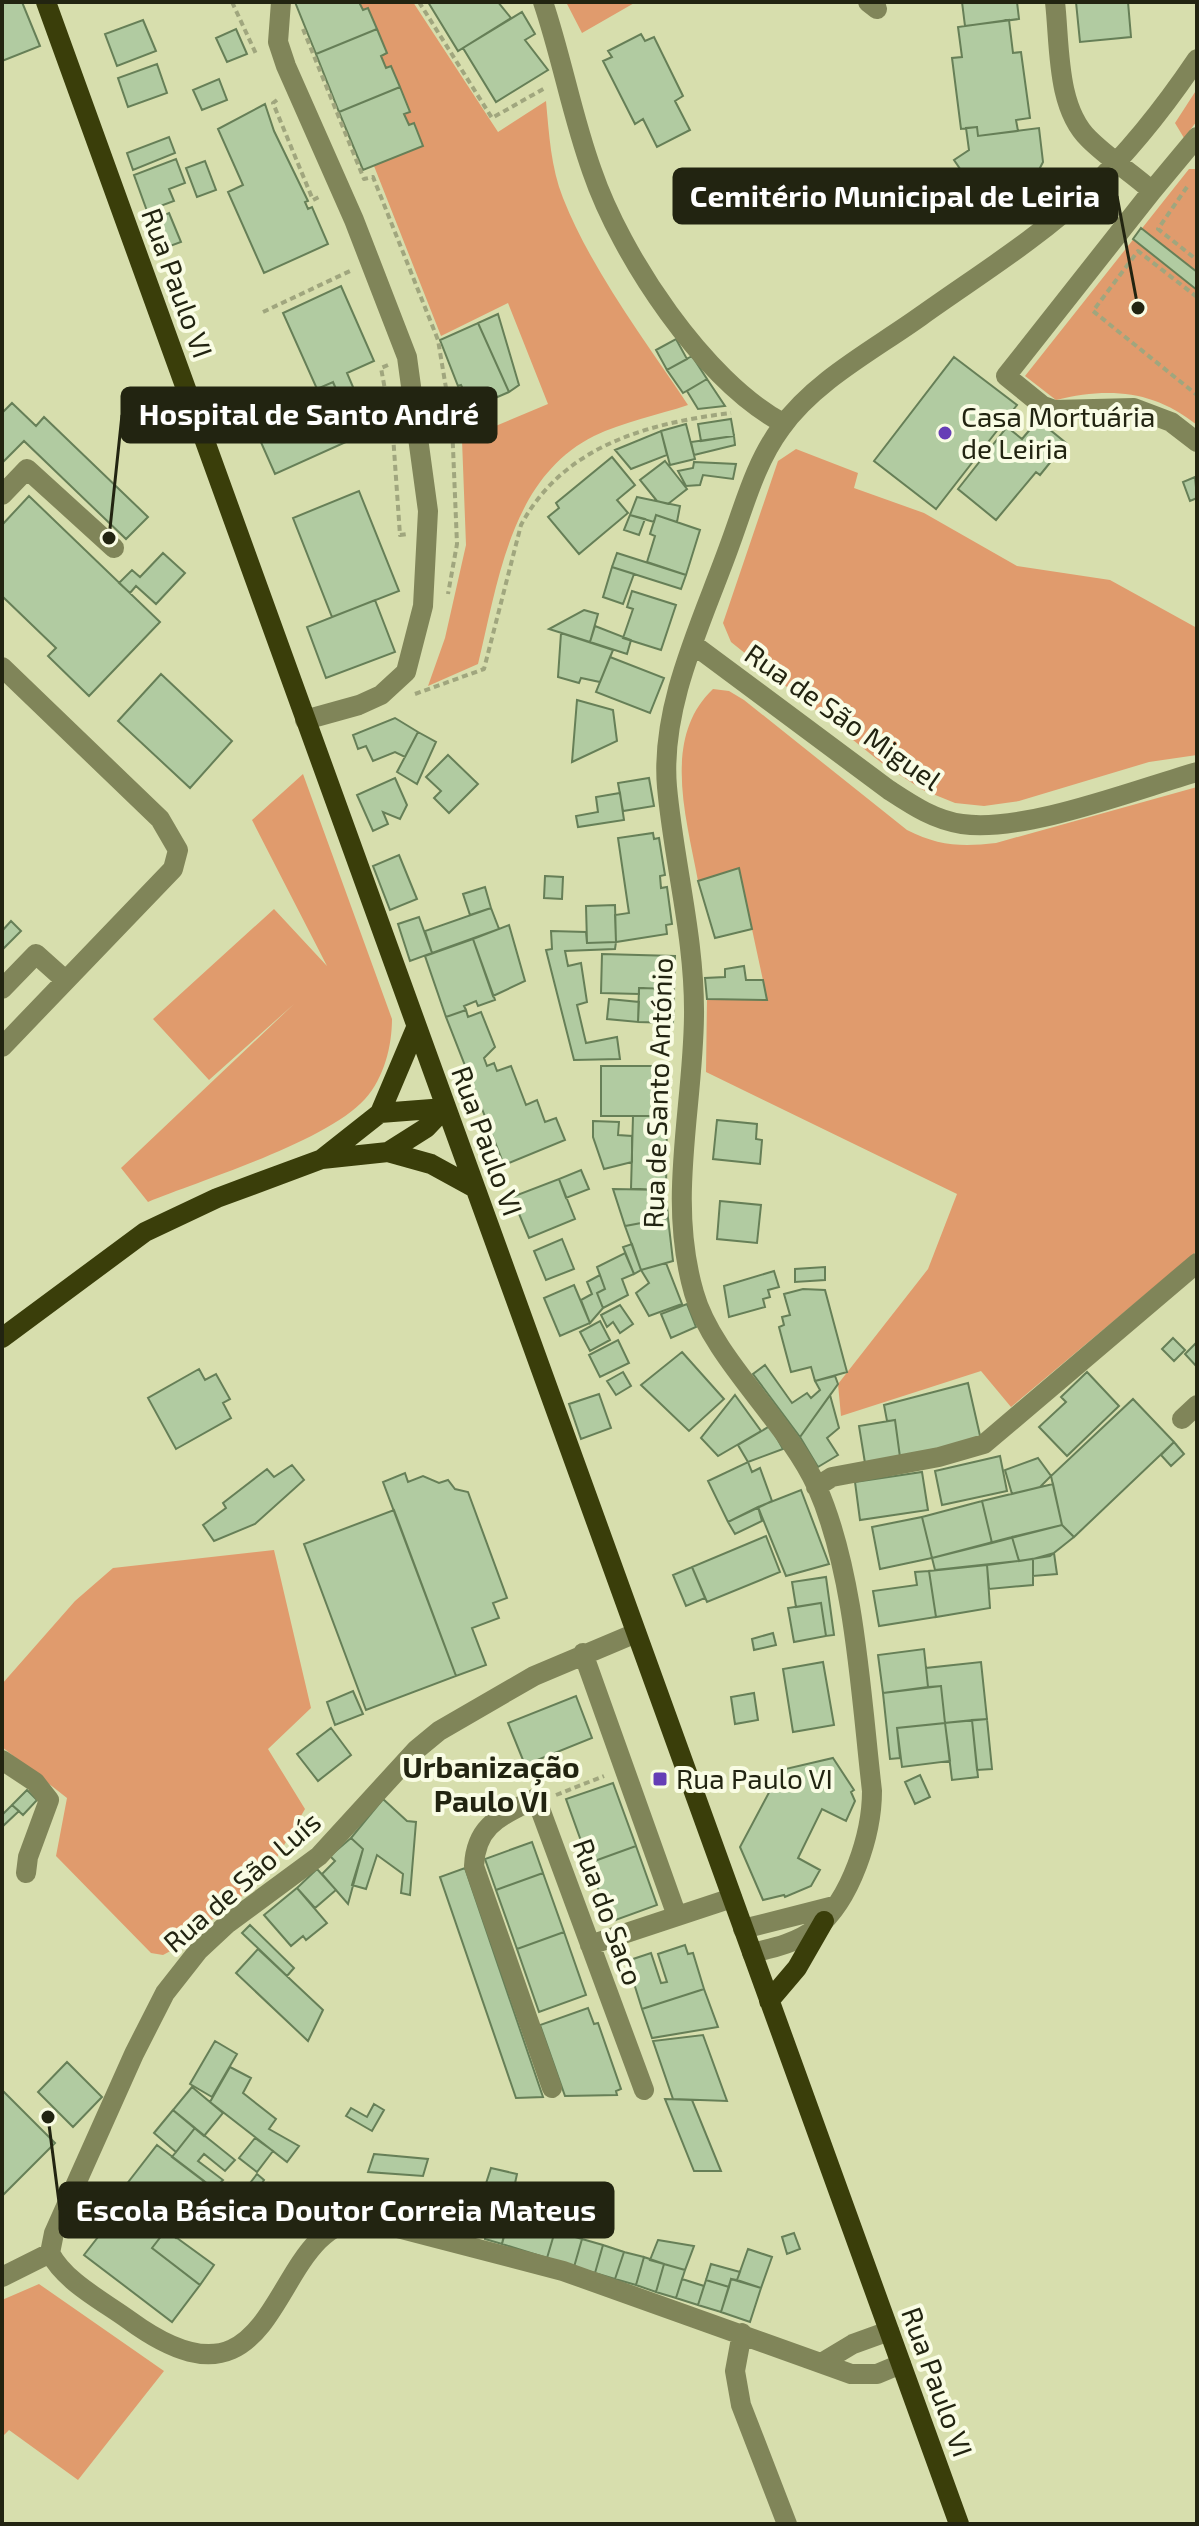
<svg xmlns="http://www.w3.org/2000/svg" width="1199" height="2526" font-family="'Exo 2',sans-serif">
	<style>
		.green { fill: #e09b6d }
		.building { fill: #b1cba1; stroke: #667f57; stroke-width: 2 }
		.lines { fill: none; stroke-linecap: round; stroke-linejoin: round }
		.path { stroke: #a0a67e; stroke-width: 4; stroke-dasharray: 6 4; stroke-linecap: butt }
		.minor { stroke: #808559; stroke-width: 20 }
		.major { stroke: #3a3e0a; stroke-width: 20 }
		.poi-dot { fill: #663eb6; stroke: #f9fce4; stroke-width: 3 }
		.labels { text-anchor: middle; stroke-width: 8; stroke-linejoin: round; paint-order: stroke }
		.street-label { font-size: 28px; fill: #222411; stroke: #f9fce4 }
		.poi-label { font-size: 28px; fill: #222411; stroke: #f9fce4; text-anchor: start }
		.neighbourhood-label { font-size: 30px; font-weight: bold; fill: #222411; stroke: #f9fce4 }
		.leader { fill: none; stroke: #222411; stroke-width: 3 }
		.callout-dot { fill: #222411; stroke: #f9fce4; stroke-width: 3 }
		.callout { fill: #222411; stroke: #222411; stroke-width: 3 }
		.callout-label { font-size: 30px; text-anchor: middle; font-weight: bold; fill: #fff }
	</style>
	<rect width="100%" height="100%" fill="#d7dead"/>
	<path class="green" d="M359,2H413L498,132L546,101C549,134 551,168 563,198C592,271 645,340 688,405C658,415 623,422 594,436C510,478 498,583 478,664L428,686L445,638L466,545L462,440L548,404L508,303L441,336L374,166L423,145L415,124L409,125L404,114L410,111L391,66L386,68L381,56L386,53L368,8L363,10Z
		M566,2H636L582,33Z
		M1197,89V121L1184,138L1175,123Z
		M1189,169H1197V425C1154,390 1108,387 1056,400L1025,376Z
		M796,449L858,473L854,488L924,513L1017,566L1110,580L1197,628V755L1149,762L1019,801L984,806L955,803L923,790L883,764L731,642L723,623L778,461Z
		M713,689L729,691L744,700L907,830C938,846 962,847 996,843L1197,787V1251L1011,1407L981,1371L841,1416L838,1384L928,1269L957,1194L706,1072L707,999H767L739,869L698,881C687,820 661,738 713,689Z
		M303,774L392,1019C392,1046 384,1078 365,1099C326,1142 204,1179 148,1202L121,1168L294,1004L209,1080L153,1019L274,909L327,966L252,820Z
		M274,1550L311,1708L268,1749L305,1809L269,1871L247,1892L178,1947L163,1955L151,1953L56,1856L67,1798L2,1747V1684L75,1601L113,1568Z
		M39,2284L164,2371L78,2480L9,2430L2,2437V2300Z"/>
	<path class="building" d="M2,2H22L40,46L2,61Z
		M295,2H359L363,10L368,8L377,29L316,54Z
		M428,2H498L511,18L458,51Z
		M962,2H1017L1019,19L965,26Z
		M1076,2H1128L1131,37L1080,42Z
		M522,12L535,34L525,40L548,70L496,102L463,48Z
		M143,20L156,51L117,66L105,34Z
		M1009,20L1013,53L1021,52L1030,118L1016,120L1018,131L978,136L977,127L961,129L952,58L962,57L958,27Z
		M236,29L247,54L227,62L216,38Z
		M377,29L387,53L381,56L386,68L391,66L400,87L339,112L316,54Z
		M641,34L645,41L654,37L683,96L675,101L690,130L657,147L643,119L635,124L603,61L612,57L608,51Z
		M157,64L167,93L128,107L118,78Z
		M219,79L227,100L202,110L193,90Z
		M400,87L410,112L404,114L409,125L414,123L423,146L363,170L339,112Z
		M265,104L274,131L308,201L305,202L308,209L312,207L328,244L264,273L228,192L243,185L218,129Z
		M977,127L978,136L1039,128L1043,162L1026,195L994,218L954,160L969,150L966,128Z
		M169,137L175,153L133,170L127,153Z
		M176,159L185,183L169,189L174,201L147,211L134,175Z
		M205,161L216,190L197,197L186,168Z
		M169,213L181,242L162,249L151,221Z
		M1141,228L1197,272V290L1133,239Z
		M341,286L374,361L347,373L367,420L352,427L333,382L317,389L283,313Z
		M498,314L519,385L509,392L478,323Z
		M478,323L509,392L472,408L461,385L458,386L440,340Z
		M676,339L687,359L667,370L656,350Z
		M692,356L707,379L683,393L667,370Z
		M954,357L1017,405L936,509L874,461Z
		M707,379L725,406L698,409L687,391Z
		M333,382L357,437L275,474L248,413L304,389L306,394Z
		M12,403L36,426L44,417L148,517L126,539L24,441L2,463V413Z
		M731,419L734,436L701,441L698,424Z
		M1038,420L1066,443L1040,475L1036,472L996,520L958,489L1007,427L1022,439Z
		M686,424L695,459L670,465L661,431Z
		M661,431L667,455L631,469L615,450Z
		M734,436L735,445L694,455L691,442Z
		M612,457L635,485L617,500L628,513L579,554L548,517L559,508L556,503Z
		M665,461L687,489L668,504L657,501L640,480Z
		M694,462L736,464L733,479L703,475L700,485L686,486L678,471L693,468Z
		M1195,477L1197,498L1190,501L1183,482Z
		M359,491L399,591L332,617L293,518Z
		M29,496L160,622L89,696L48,656L56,648L2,596V525Z
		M637,497L680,506L677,522L656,515L654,522L630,515Z
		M630,515L645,519L639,535L624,530Z
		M656,515L700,530L686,575L647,562L655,536L650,534Z
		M163,553L185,573L156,604L136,586L130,593L119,583L132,570L140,577Z
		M617,553L686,575L681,589L612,567Z
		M612,567L634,574L623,604L603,597Z
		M632,591L676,605L661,650L623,638L633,609L627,607Z
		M375,600L395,652L326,678L307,627Z
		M584,610L598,614L590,642L549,629Z
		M595,626L631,640L627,654L590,642Z
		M561,633L613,650L600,682L581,678L579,683L558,677Z
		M610,657L664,678L650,713L596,692Z
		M161,674L232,741L190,788L118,721Z
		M577,700L613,710L617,741L572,762Z
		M395,718L418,732L405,757L395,752L373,761L366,746L358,749L353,735Z
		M418,732L436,742L417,784L397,772Z
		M448,755L478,784L449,813L434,798L441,791L426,777Z
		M395,778L407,805L400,819L383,812L388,824L373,831L357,795Z
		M649,778L654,806L623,811L618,783Z
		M620,793L624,820L578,827L576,816L598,812L596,797Z
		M653,833L654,839L659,838L665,875L660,876L661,888L667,887L672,924L666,925L667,934L616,942L615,915L629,913L618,838Z
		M399,855L417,899L390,910L373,866Z
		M739,868L752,929L715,938L698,881Z
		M545,876L563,877L562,899L544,898Z
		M485,887L491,908L470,915L463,894Z
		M615,905L616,942L587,943L586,906Z
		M491,908L499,929L432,953L425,931Z
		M419,917L432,953L410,961L398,924Z
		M11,921L21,931L2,950V931Z
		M509,925L525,981L493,996L473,939Z
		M551,931L586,932L587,943L616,942L615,949L565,951L568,966L581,963L587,1002L577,1005L586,1043L617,1037L620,1059L574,1060L546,950L552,949Z
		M473,939L495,1000L478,1006L476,1001L464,1006L466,1010L446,1017L425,956Z
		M602,954L675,956L674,989L639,988V994L601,993Z
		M744,966L746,980H763L767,1000L707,999L705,978L725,977V969Z
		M639,988L674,989L673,1023L638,1022Z
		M609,999L639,1002L638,1022L607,1019Z
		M466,1010L468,1017L481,1012L495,1047L484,1058L487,1066L494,1063L497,1071L511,1066L526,1105L537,1100L545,1122L556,1118L565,1140L504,1165L446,1017Z
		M601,1066H668L667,1116H601Z
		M633,1116H667L666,1190L631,1189Z
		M717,1120L757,1124L756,1139L762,1140L760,1164L713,1159Z
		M593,1121L619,1122L618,1135L632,1136V1162L604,1169L593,1137Z
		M581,1170L589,1189L566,1198L559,1179Z
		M559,1179L575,1219L529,1238L512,1197Z
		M613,1189L666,1190L668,1218L625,1226Z
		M720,1201L761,1205L757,1243L717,1239Z
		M668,1218L673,1261L641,1270L625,1226Z
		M562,1239L574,1269L546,1280L534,1251Z
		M632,1244L641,1270L634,1274L623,1247Z
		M625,1253L634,1274L622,1279L628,1295L603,1308L597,1293L605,1289L597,1267Z
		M666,1263L682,1304L649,1316L636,1293L649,1283L641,1270Z
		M825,1267V1280L795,1282V1269Z
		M774,1271L779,1287L768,1290L770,1297L763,1299L765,1307L729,1317L724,1286Z
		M600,1275L605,1289L597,1293L603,1308L590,1323L581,1300L592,1294L587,1282Z
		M574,1285L590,1323L560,1336L544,1298Z
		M803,1289L825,1290L847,1372L815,1381L811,1367L791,1372L779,1327L784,1325L782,1317L790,1315L784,1294Z
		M687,1304L696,1327L671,1338L661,1314Z
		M620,1305L633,1324L620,1333L613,1322L607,1327L601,1315Z
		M600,1321L610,1340L590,1351L580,1332Z
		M1173,1338L1185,1350L1174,1361L1162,1349Z
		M618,1340L629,1363L600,1377L589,1355Z
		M1197,1342V1367L1185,1354Z
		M682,1352L724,1399L689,1431L641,1385Z
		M765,1365L792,1403L807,1393L811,1398L820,1390L815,1381L835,1376L838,1384L800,1437L753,1374Z
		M199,1369L205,1380L216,1374L230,1399L223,1403L231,1418L176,1449L148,1398Z
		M623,1372L631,1386L616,1395L607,1381Z
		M1087,1372L1119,1406L1067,1456L1039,1427L1066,1402L1061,1397Z
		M968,1383L981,1440L900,1457L895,1420L887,1421L884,1405Z
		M599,1394L611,1428L581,1439L569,1404Z
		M735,1395L761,1431L718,1456L701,1438Z
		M830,1395L839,1428L827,1438L838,1455L818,1467L800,1437Z
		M1133,1399L1174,1442L1074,1537L1062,1525L1051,1476Z
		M895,1420L900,1457L865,1463L859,1426Z
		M770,1426L783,1449L748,1462L738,1445Z
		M1174,1442L1184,1454L1171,1466L1161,1455Z
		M1000,1456L1007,1491L942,1505L935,1471Z
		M1038,1458L1051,1476L1040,1487L1012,1494L1005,1470Z
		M748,1462L752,1472L760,1468L772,1501L728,1522L708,1481Z
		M292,1465L304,1480L255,1524L214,1541L203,1525L226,1508L223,1503L267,1469L274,1477Z
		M922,1472L928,1510L860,1520L855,1482Z
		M405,1473L408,1482L423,1476L439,1483L448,1480L455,1489L468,1492L507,1598L493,1603L499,1618L472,1628L486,1665L456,1676L383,1482Z
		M1053,1484L1062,1525L992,1543L982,1501Z
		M801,1490L829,1564L786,1576L758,1507Z
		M982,1501L992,1543L932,1558L922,1517Z
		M758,1507L762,1521L735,1534L728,1522Z
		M394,1510L456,1676L366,1710L304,1544Z
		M922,1517L932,1558L880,1569L872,1527Z
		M1062,1525L1074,1537L1050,1556L1019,1561L1012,1537Z
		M766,1536L780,1572L707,1602L692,1567Z
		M1012,1537L1019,1561L935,1570L932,1558Z
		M1054,1553L1057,1574L1033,1576V1559Z
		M1033,1559V1585L989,1589L987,1565Z
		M987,1565L990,1608L936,1617L929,1571Z
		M692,1567L705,1598L686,1606L673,1575Z
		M929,1571L936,1617L879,1626L873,1591L917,1585L915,1572Z
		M826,1577L834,1635L826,1636L821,1603L796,1607L792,1582Z
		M821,1603L826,1636L794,1642L788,1608Z
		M773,1633L776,1645L754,1650L752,1639Z
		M924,1649L928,1687L883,1693L878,1655Z
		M823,1662L834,1725L793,1732L783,1669Z
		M981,1662L987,1719L945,1723L941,1686L928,1687L926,1668Z
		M941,1686L945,1723L897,1728L900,1758L890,1759L883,1693Z
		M353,1691L363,1714L335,1725L327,1702Z
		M754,1693L758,1720L735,1724L731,1697Z
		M576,1696L592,1738L525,1765L508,1723Z
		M987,1719L992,1769L977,1770L972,1720Z
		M972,1720L978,1777L952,1780L945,1723Z
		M945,1723L950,1761L902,1767L897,1728Z
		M331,1728L351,1755L318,1781L297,1754Z
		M833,1758L854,1790L851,1792L855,1801L846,1821L822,1809L798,1858L820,1870L811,1886L785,1897L784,1895L763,1900L740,1847L781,1770Z
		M920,1775L930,1797L915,1804L905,1782Z
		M613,1783L636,1846L589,1863L566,1799Z
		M27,1790L37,1800L23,1815L12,1805Z
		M383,1799L407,1821L416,1822L410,1895L401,1893L403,1874L377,1855L366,1889L352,1885L363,1849L351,1838Z
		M12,1805L19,1811L3,1826L2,1815Z
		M351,1838L363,1849L348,1904L322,1874L335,1861L330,1856Z
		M532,1842L543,1873L496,1890L485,1859Z
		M636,1846L657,1905L610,1922L589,1863Z
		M465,1868L543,2097L516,2098L440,1877Z
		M317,1869L336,1890L315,1908L297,1888Z
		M543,1873L564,1932L517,1949L496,1890Z
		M297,1888L327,1923L306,1940L303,1936L291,1946L264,1915Z
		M250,1925L294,1968L287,1976L242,1933Z
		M564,1932L586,1995L539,2012L517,1949Z
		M685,1945L688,1954L693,1953L704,1989L642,2009L627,1961L651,1953L661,1983L667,1982L658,1954Z
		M258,1949L323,2010L308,2041L236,1973Z
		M704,1989L718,2027L652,2038L642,2009Z
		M588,2008L594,2024L598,2023L621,2089L616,2091L617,2095L565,2096L540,2025Z
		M703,2035L727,2101L673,2099L653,2041Z
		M215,2041L237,2054L212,2097L190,2084Z
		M67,2062L102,2097L73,2127L38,2092Z
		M230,2067L251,2078L243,2093L276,2119L269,2129L299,2146L287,2162L210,2102Z
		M192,2087L223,2113L204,2136L173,2110Z
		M2,2090L55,2143L2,2196Z
		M665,2099L692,2100L721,2171H694Z
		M374,2104L384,2110L372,2131L346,2116L351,2108L367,2117Z
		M173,2110L195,2128L176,2152L154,2133Z
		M195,2128L235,2160L225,2171L204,2154L198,2161L223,2180L214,2189L172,2157Z
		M255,2138L273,2151L257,2172L239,2158Z
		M157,2145L204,2181L166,2230L119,2194Z
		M374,2154L428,2159L423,2176L368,2172Z
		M491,2168L517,2174L502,2244L485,2239L491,2209L479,2205Z
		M257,2174L264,2180L244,2213L233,2205Z
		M204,2181L214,2189L176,2238L166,2230Z
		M127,2200L166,2230L152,2248L200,2285L172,2322L84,2255Z
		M509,2218L555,2231L547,2258L502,2244Z
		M166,2230L214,2265L200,2285L152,2248Z
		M555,2231L582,2239L574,2267L547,2258Z
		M794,2233L800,2249L787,2254L782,2237Z
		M582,2239L603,2245L595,2273L574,2267Z
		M658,2240L694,2246L685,2270L650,2260Z
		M603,2245L624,2252L615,2279L595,2273Z
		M748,2249L772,2257L761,2288L737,2280Z
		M624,2252L644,2257L636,2285L615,2279Z
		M644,2257L664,2264L656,2292L636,2285Z
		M664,2264L685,2270L676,2298L656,2292Z
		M711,2264L740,2272L737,2280L731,2279L729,2287L706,2280Z
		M682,2279L704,2286L698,2305L676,2298Z
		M731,2279L761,2288L750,2322L721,2312Z
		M706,2280L729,2287L721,2312L698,2305Z"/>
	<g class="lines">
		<path class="path" d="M232,2L257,56
			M419,2L492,118L545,88
			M303,29L364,179L373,177L438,340L452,424L457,544L448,594
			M277,100L273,103L313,200L321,196
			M1187,187L1158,229L1197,260
			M1197,297L1138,251L1093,311L1197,395
			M263,312L350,271
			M388,365L381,368L391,422
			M393,435L400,535L407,534
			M415,694L484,669L521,525C564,445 649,423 731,413
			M556,1795L604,1776"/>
		<path class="minor" d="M281,2L278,42L286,66L354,220L407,357L428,511L423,606L406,672L381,695L359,705L305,720
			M543,2C562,58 572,116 592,171C621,256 704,381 783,423
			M868,2L877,9
			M1055,2C1060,45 1056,107 1089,139C1108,158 1132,173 1152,191L1006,376L1043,406L1054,410L1134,408L1171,422L1197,442
			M1152,191L1197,137
			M2,495L27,469L114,548
			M694,645L889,790C912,805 934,820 962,824C1024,833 1134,790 1197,772
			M2,667L160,819L178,850L173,869L2,1047
			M2,989L36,954L65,980
			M1182,1419L1197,1405
			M816,1487L832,1477L939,1457L984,1444L1197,1263
			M583,1653L677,1916
			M2,1760L35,1782L49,1800L28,1857L26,1873
			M743,1929L834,1906
			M590,1945L732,1898
			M752,1953C774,1948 799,1942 816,1928C851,1900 872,1834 872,1791C861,1697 855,1573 817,1487C787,1421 712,1358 694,1293C667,1200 693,1110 694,1016C695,938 674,864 667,787C660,706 702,622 729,547C744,507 755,463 781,428C814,381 875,349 921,316C977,276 1039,238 1089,190C1130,151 1166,105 1197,59
			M552,2088L474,1866C476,1824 502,1816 536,1798L644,2090
			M50,2253C65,2282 103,2301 129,2320C289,2437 266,2216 367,2220L563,2271L851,2374H877L901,2364
			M2,2277L50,2253L54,2233L134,2054L165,1993L198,1951L227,1924L319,1856L416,1750L439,1731L534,1676L636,1633
			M742,2333L735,2371L741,2405L787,2524
			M823,2362L853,2344L889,2331"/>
		<path class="major" d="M46,2L959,2524
			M380,1113L445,1108
			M388,1152L426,1128L445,1108
			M323,1158L380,1113L416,1028
			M2,1338L145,1232L217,1198L322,1159L388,1152L431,1164L473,1187
			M769,2001L797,1968L824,1921"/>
	</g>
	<g class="poi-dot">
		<circle cx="945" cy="433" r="8"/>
		<rect x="652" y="1771" width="16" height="16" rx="4"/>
	</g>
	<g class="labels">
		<g class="street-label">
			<text transform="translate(177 283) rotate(70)" y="10">Rua Paulo VI</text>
			<text transform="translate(843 717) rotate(35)" y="10">Rua de São Miguel</text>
			<text transform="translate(658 1093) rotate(-88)" y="10">Rua de Santo António</text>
			<text transform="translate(487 1141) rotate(70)" y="10">Rua Paulo VI</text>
			<text transform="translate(242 1882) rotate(-41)" y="10">Rua de São Luís</text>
			<text transform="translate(608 1912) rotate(70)" y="10">Rua do Saco</text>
			<text transform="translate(937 2382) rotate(70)" y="10">Rua Paulo VI</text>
		</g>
		<g class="poi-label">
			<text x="961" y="427">Casa Mortuária<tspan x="961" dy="32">de Leiria</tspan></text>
			<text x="676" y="1789">Rua Paulo VI</text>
		</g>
		<g class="neighbourhood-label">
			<text x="491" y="1778">Urbanização<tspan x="491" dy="34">Paulo VI</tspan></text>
		</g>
	</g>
	<path class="leader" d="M1138 308L1117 196M109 538L122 415M48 2117L60 2210"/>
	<g class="callout-dot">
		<circle cx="1138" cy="308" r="8"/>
		<circle cx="109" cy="538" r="8"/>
		<circle cx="48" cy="2117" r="8"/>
	</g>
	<g class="callout">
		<rect x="674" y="169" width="443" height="54" rx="8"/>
		<rect x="122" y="388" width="374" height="54" rx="8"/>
		<rect x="60" y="2183" width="553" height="54" rx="8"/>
	</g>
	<g class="callout-label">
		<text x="895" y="207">Cemitério Municipal de Leiria</text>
		<text x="309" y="425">Hospital de Santo André</text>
		<text x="336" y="2221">Escola Básica Doutor Correia Mateus</text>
	</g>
	<rect width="1199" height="2526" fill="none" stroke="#222411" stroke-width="8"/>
</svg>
